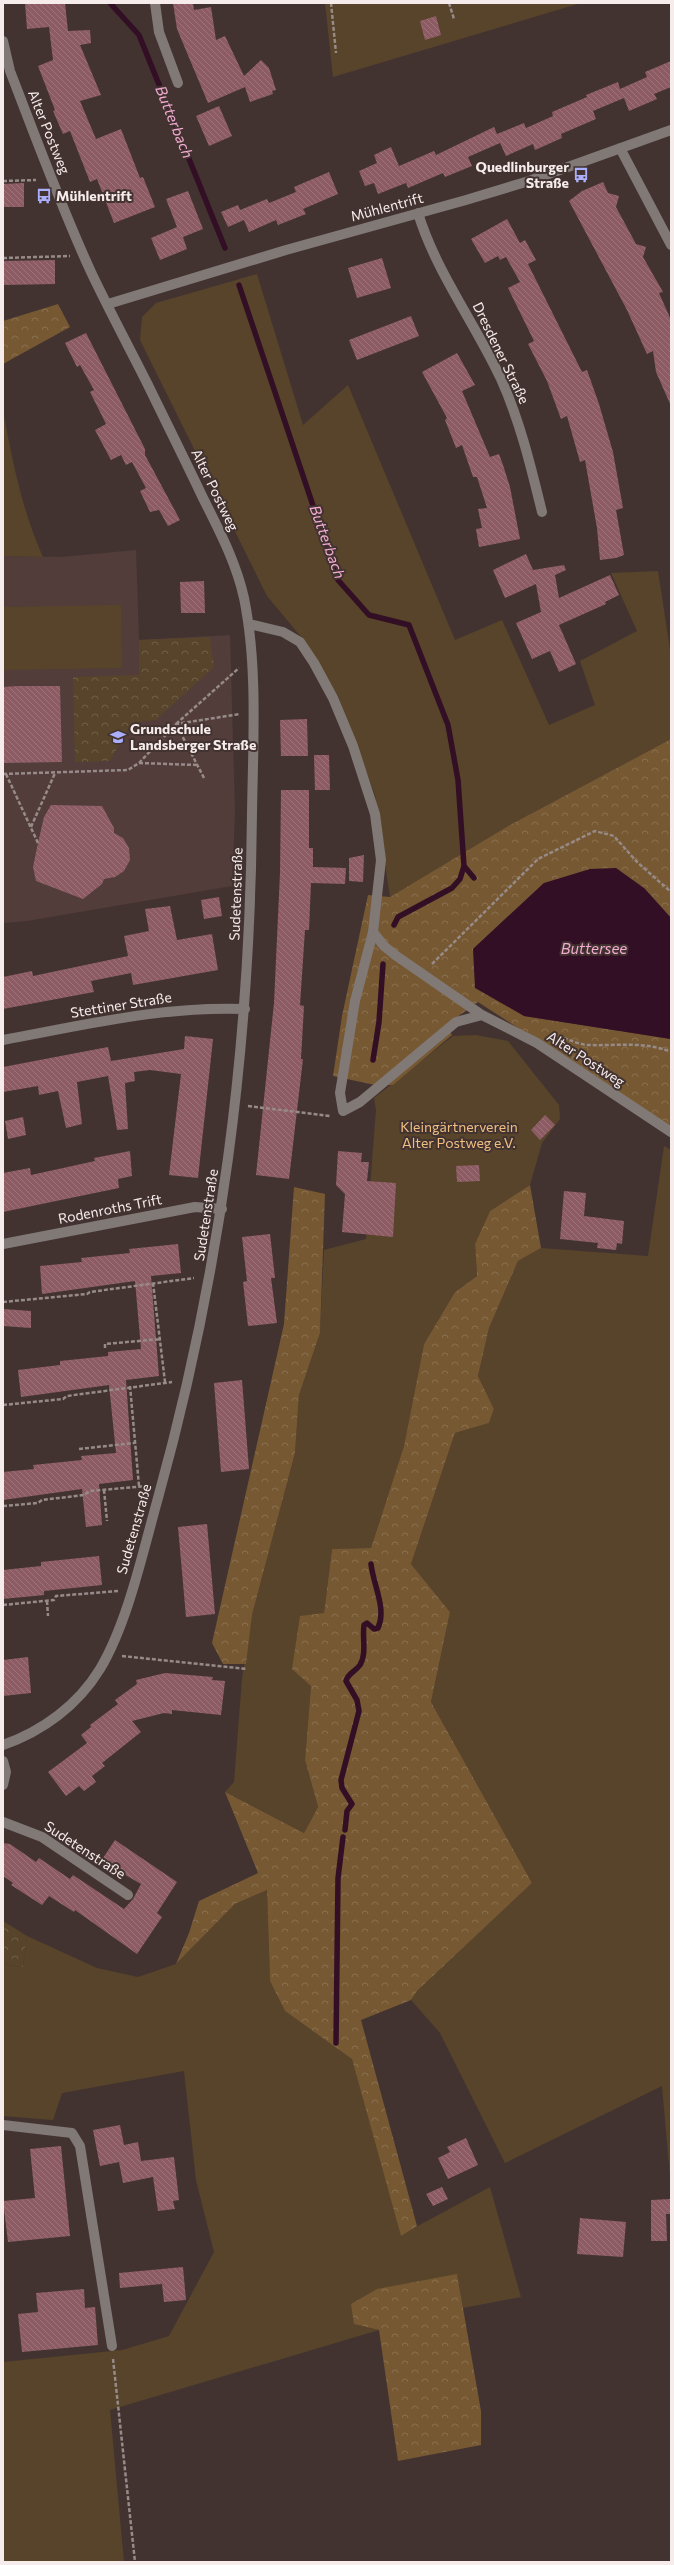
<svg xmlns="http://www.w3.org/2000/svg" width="674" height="2565" font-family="Commissioner,sans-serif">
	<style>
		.built { fill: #523d3a }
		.green { fill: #58442a }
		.forest { fill: url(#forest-crowns) }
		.park { fill: url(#park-crowns) }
		.water { fill: #330f25 }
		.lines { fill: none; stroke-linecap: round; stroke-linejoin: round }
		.stream { stroke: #330f25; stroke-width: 5.5 }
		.building { fill: url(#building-back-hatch) }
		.path { stroke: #978b89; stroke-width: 2.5; stroke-dasharray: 4 2; stroke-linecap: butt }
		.minor { stroke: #807976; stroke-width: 10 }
		.labels { text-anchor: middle; stroke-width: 4; stroke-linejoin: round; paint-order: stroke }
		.street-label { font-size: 14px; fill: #f6eceb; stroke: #423331 }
		.poi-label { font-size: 14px; font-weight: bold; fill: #f6eceb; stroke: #423331; text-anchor: start }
		.park-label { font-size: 14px; fill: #efbe80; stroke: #423331 }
		.water-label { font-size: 15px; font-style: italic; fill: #f3abd2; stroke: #423331 }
	</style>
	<defs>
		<pattern id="forest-crowns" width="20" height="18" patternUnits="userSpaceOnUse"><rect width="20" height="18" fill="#765832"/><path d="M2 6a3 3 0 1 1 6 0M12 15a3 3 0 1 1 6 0" fill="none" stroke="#8a7050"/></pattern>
		<pattern id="park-crowns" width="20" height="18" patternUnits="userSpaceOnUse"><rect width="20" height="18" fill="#58442a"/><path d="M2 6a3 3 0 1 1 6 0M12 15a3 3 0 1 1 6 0" fill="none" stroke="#715f49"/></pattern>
		<pattern id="building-back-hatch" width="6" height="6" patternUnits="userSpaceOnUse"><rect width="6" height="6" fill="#8c5b64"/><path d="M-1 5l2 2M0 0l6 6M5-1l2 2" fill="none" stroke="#9d737a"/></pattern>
	</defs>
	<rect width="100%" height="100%" fill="#423331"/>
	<path class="built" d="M136,550L139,640L230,635L235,811L232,886L27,921L3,923V556L61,557Z"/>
	<path class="green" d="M325,3H581L333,77Z
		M257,274L303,425L348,385L455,640L502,620L549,725L595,705L580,661L637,631L611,573L658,571L671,656V739L508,826L390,897L375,795L338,696L307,644L267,596L140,340L142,317L156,303Z
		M3,410C12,460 22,510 43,557L3,556Z
		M121,605L122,668L3,670V607Z
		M476,1035L508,1041L559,1105L560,1119L542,1143L530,1185L490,1211L475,1244L477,1276L455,1292L424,1344L404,1446L371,1548L332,1549L324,1613L311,1686L305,1760L318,1807L304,1833L225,1792L234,1782L242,1679L252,1615L295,1453L299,1395L320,1333L324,1250L366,1239L376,1110L374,1098L453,1036Z
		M664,1146L671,1150V2188L662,2086L505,2163L440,2033L411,2000L418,1990L532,1883L431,1702L450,1612L411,1564L455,1433L489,1423L494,1409L478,1376L489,1328L518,1261L541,1248L648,1256Z
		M267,1890L270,1981L285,2011L352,2058L401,2235L490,2187L521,2297L463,2308L457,2274L354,2324L379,2330L110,2410L124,2562H3V2362L122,2350L169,2336L214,2252L196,2180L184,2071L62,2093L53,2120L3,2116V1964L23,1967L27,1936L97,1968L138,1977L176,1964L235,1904Z"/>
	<path class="forest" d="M58,304L70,327L3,364V321Z
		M671,739V918L644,888L544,883L473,949L524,1016L671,1039V1127L478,1002L446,1025L452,1035L393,1085H375L333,1076L342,1016L368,895L390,897L508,826Z
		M530,1185L541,1248L518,1261L489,1328L478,1376L494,1409L489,1423L455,1433L411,1564L450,1612L431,1702L532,1883L418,1990L411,2000L361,2020L417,2226L401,2236L352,2059L285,2011L270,1981L267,1890L235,1904L176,1964L189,1933L199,1901L258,1873L225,1792L304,1833L318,1807L305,1760L311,1686L292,1669L300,1616L324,1613L332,1549L371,1548L404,1446L424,1344L455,1292L477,1276L475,1244L490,1211Z
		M294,1187L325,1194L320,1333L299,1395L295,1453L252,1615L246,1664H223L212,1643L284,1324Z
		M457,2274L481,2411V2445L398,2461L379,2330L354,2324L351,2304L377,2289Z"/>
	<path class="park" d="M210,637L214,667L156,720L131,723L110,761L75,762L73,677L139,675V640Z
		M3,1921L27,1936L23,1967L3,1964Z"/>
	<path class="water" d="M616,868L644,888L671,918V1039L524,1016L475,988L473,949L544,883L590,869Z"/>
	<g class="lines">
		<path class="stream" d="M110,3L139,35L225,248
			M239,285L338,580L369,615L409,625L448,725L458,780L464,866L474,878
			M394,925L398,917L452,888L460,879L464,866
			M373,1060L379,1022L383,964
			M345,1830L347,1811L352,1804L342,1788L341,1780L359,1711L357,1700L346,1681C348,1673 355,1672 360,1665C367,1654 362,1637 364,1625L367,1623L374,1629L378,1628C387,1609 373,1584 371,1564
			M336,2043L338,1878L343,1837"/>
	</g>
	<path class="building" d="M25,3H65L68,31L90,30L91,43L80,45L101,95L80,101L96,139L121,129L140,178L143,177L155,207L114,223L97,179L90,182L70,131L63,134L53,111L55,110L38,66L53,60L49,27L27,29Z
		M173,3H193L194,10L211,7L216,40L225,36L244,76L261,60L269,68L276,90L272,91L273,94L250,102L245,87L208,103L177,29Z
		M436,16L441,35L425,40L420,21Z
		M671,61V87L654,94L657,99L629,111L624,98L593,111L596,119L561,134L562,138L535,150L533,144L506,156L500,143L468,157L472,166L445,177L443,173L408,188L406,183L378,194L374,183L365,186L359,171L377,163L374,155L391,147L399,166L434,151L436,155L494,127L497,134L524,123L526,128L553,116L552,112L587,97L586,95L618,82L620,89L647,77L645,72Z
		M219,106L232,136L209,146L196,116Z
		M329,172L338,194L303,209L306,214L278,225L276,220L249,232L244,220L228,227L221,212L238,205L240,210L267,199L269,203L296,192L294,187Z
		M603,182L608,193L619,196L616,207L636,244L646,247L643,257L663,292L659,293L671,320V406L656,372L653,351L647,354L627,310L569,201L582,191Z
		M24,183V207H3V184Z
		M188,191L203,229L183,237L187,249L160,260L151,238L177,227L166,199Z
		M507,219L520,243L525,240L536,260L528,264L582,372L587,370L599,404L613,452L623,508L616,510L624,555L616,558L600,560L597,528L585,460L580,462L567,416L561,419L547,381L528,344L534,341L508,288L520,282L506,257L500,260L498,256L485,263L471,239Z
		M382,258L391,288L357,298L348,268Z
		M55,260V284L3,285V261Z
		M411,316L419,336L357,360L349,340Z
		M86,333L145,449V455L180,520L168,526L159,510L150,512L140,491L146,488L132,462L126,465L121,455L111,460L95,430L106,424L90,392L94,390L80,365L77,367L65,343Z
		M457,353L475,385L462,391L490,457L499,454L503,465L510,487L520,539L479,547L476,529L482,528L478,509L487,508L477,477H473L462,445L456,448L445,420L447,418L422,372Z
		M526,554L533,570L564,565L566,570L555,575L559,598L610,575L619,595L605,602L606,604L559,625L576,664L559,672L550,651L532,659L516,623L541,612L536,584L505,598L493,570Z
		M204,581L205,613H181L180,582Z
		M18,686H60L62,762L3,763V687Z
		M307,719L308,756H281L280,720Z
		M314,755H329L330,790H315Z
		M281,790H309V848H313V867L346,868L345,884L311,883L309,930H305L300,1005L304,1006L301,1059H303L289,1179L256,1175L274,1003L280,873Z
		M51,805L102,806L114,828V833L123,838L129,848L130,860L124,871L115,877L104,879L102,884L83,899L36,881L33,867L38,843L44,817Z
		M364,855L363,882L349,881V858Z
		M219,897L222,916L204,919L201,900Z
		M170,906L177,940L212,934L218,970L133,985L131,973L91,981L94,992L3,1009V977L32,971L33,976L128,956L124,936L149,931L145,909Z
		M185,1036L213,1039L198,1178L169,1175L181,1074L150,1070L134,1072L135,1081L125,1083L128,1129L117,1130L108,1076L77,1082L82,1124L66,1128L58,1091L39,1095L38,1086L3,1092V1067L108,1047L111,1061L184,1049Z
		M545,1115L555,1125L540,1140L531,1130Z
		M23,1117L26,1135L8,1139L5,1121Z
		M130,1151L132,1176L118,1179L119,1188L3,1212V1173L30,1168L31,1175L95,1161L94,1158Z
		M338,1151L362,1153L361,1162H369L367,1181L396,1183L393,1237L342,1232L345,1194L336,1185Z
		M479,1165L480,1181L457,1182L456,1166Z
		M564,1191L586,1193L584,1216L624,1221L622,1244L617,1243L616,1250L597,1248L598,1243L560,1239Z
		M270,1234L275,1278H271L277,1323L248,1326L243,1282L247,1281L242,1237Z
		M178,1244L181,1273L151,1276L159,1376L126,1380L133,1480L99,1484L102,1525L86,1527L82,1489L3,1500V1472L34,1469L33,1465L82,1460L81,1456L116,1453L109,1385L21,1397L18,1370L60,1365V1361L108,1356V1352L141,1349L135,1281L42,1294L40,1266L82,1262L81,1258L130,1253L129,1249Z
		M3,1309L31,1311V1328L3,1326Z
		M242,1380L249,1469L221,1472L214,1383Z
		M207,1524L215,1614L186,1617L178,1527Z
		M99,1556L102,1585L44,1591V1595L3,1599V1570L41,1566V1562Z
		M28,1657L31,1693L3,1696V1660Z
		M165,1673L213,1677L212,1680L225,1681L221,1715L172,1710V1714L164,1713L132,1721L141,1732L102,1763L105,1766L92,1776L96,1782L84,1791L79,1786L66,1796L48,1772L87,1743L81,1735L91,1727L90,1725L118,1704L115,1700L137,1684L136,1680Z
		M115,1840L177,1882L157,1913L162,1917L137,1954L75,1910L74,1912L49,1896L42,1905L11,1885L13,1883L3,1876V1843L10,1844L36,1862L39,1858L70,1879L73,1875L124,1909L133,1899L141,1884L101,1861Z
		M120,2125L124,2145L138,2142L141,2161L174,2157L179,2200L173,2201L175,2209L158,2211L153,2177L123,2183L119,2162L100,2166L93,2130Z
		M466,2138L478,2165L448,2179L438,2158L450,2152L447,2147Z
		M61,2146L70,2236L8,2242L3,2201L35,2198L30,2149Z
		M442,2187L448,2199L433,2206L426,2194Z
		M670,2199L671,2214H666L667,2241H651V2200Z
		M580,2218L626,2222L623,2257L577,2254Z
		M183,2267L186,2300L164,2302L162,2284L120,2288L119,2273Z
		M84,2289L85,2308L95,2307L98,2345L22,2352L18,2314L38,2312L36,2293Z"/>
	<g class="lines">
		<path class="path" d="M331,3L336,53
			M449,3L454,19
			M3,181L36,180
			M3,258L70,256
			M139,763L197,765
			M3,774L128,770L139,763L176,724L239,668
			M6,774L38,843
			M204,778L176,724L240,714
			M31,827L55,773
			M432,964L538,859L595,831L614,836L637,862L671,892
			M552,1036C564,1036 575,1044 588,1045C616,1046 645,1041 671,1052
			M248,1106L330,1116
			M153,1283L165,1382
			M3,1302L87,1294L90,1292L194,1278
			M105,1348V1344L161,1339
			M130,1386L139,1486
			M3,1405L63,1399L67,1396L172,1382
			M79,1449L134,1443
			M104,1490L107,1521
			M3,1506L38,1503L42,1500L84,1495L90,1491L147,1486
			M47,1601L48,1616
			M3,1605L54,1600L56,1596L118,1591
			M122,1656L247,1669
			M113,2359L135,2562"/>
		<path class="minor" d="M155,3L159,32L178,83
			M3,41L10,71C36,138 61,207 91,272C109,310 129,347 148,385C166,422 185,460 203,498C219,530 236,562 244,598C258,666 253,744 252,813C250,1050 221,1271 158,1498C143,1551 128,1622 100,1669C78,1705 43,1731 3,1745
			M620,148L671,245
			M418,213C436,272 475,323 501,379C520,421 531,467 542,512
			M108,304L286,250L466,200L529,181L671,130
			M249,624L283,632L300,642L314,663L333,698L353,746L375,814L381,860L373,932L355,1001L340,1093L343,1111L360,1102L456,1022L482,1015
			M373,932L384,946L395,955L482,1015L537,1043L671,1132
			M3,1040C85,1025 161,1006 245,1009
			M3,1244L195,1207L222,1209
			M3,1761L6,1772L3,1785
			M3,1822L42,1837L128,1895
			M3,2125L72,2133L80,2146L112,2346"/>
	</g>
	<defs>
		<symbol id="bus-bare" viewBox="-9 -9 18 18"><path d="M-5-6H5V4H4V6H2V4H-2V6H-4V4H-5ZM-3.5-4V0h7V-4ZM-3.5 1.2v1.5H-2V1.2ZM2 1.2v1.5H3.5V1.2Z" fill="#abaffb" stroke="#423331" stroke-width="2.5" paint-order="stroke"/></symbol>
		<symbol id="school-bare" viewBox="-9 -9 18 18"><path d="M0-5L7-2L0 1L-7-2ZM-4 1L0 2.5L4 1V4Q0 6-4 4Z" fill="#abaffb" stroke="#423331" stroke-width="2.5" paint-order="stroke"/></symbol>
	</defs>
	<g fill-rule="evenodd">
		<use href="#bus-bare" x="570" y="164" width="22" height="22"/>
		<use href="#bus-bare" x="33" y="185" width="22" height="22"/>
		<use href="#school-bare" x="107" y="726" width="22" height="22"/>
	</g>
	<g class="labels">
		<g class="street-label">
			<text transform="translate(49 132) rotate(68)" y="5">Alter Postweg</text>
			<text transform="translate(387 207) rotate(-15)" y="5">Mühlentrift</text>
			<text transform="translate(501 353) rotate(64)" y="5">Dresdener Straße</text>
			<text transform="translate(215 490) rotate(64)" y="5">Alter Postweg</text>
			<text transform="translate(236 894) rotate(-88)" y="5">Sudetenstraße</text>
			<text transform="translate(121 1005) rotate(-9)" y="5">Stettiner Straße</text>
			<text transform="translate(586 1059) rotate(33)" y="5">Alter Postweg</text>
			<text transform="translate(110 1209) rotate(-11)" y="5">Rodenroths Trift</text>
			<text transform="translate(206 1215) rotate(-81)" y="5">Sudetenstraße</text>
			<text transform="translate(134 1529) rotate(-74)" y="5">Sudetenstraße</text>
			<text transform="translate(85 1850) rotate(33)" y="5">Sudetenstraße</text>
		</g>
		<g class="poi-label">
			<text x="569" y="172" text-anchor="end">Quedlinburger<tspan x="569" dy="16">Straße</tspan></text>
			<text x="56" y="201">Mühlentrift</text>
			<text x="130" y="734">Grundschule<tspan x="130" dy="16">Landsberger Straße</tspan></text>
		</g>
		<g class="park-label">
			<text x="459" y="1132">Kleingärtnerverein<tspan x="459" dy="16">Alter Postweg e.V.</tspan></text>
		</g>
		<g class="water-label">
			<text transform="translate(174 122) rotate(68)" y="5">Butterbach</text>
			<text transform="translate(327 542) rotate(70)" y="5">Butterbach</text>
			<text x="594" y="954">Buttersee</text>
		</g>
	</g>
	<rect width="674" height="2565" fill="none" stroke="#f6eceb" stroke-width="8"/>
</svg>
